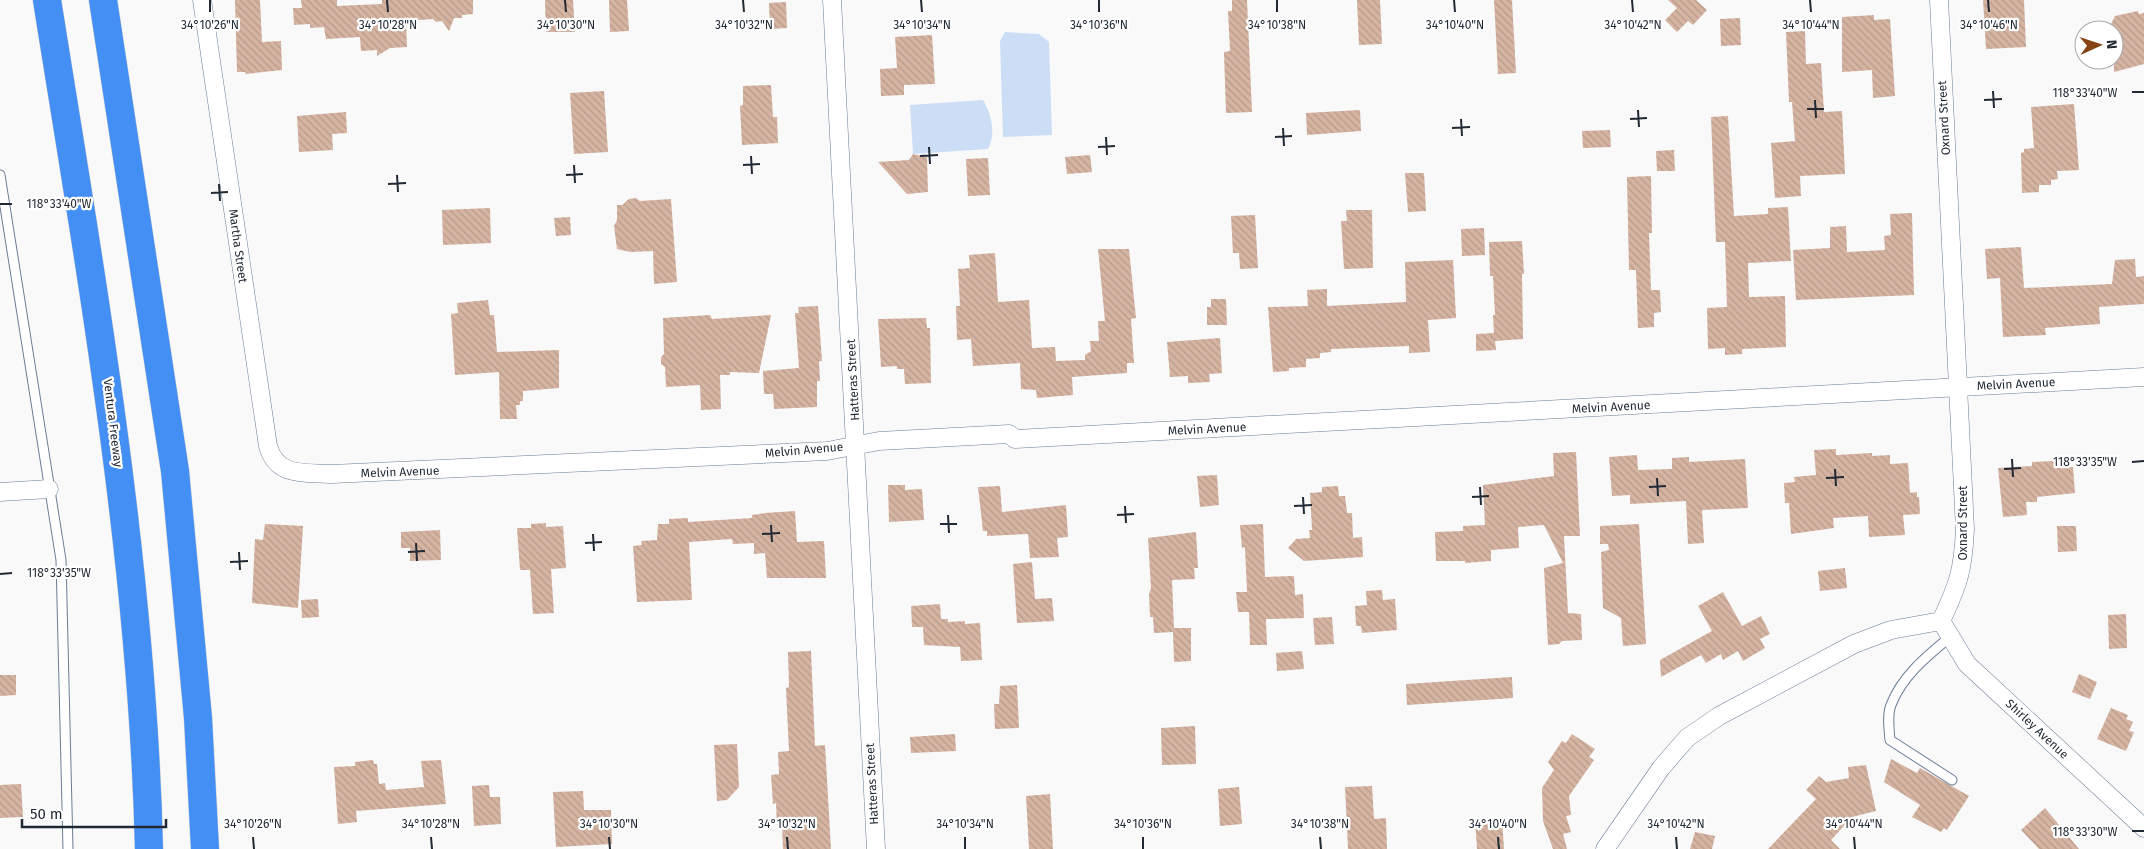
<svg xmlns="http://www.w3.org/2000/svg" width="2144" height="849" font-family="'Fira Sans',sans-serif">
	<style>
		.park { fill: #ccdef6 }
		.building { fill: url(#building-back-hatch) }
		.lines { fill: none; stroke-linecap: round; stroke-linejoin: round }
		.service-casing { stroke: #6a7d97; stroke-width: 11 }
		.minor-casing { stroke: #6a7d97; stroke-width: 19 }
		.motorway-casing { stroke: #d3d4d6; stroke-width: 29 }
		.service { stroke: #fff; stroke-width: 9 }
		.minor { stroke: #fff; stroke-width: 18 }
		.motorway { stroke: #448ff3; stroke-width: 28 }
		.ticks { fill: none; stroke: #212934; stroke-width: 2 }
		.labels { text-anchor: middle; stroke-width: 4.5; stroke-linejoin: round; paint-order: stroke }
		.street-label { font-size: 12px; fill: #212934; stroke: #fff }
		.ticks-label { font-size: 12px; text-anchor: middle; fill: #212934; stroke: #fff; stroke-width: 4.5; stroke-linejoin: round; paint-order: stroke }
	</style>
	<defs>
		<pattern id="building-back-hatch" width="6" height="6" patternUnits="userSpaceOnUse" patternTransform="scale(1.25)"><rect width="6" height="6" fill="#d6b4a2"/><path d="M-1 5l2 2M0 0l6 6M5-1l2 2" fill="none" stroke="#b79b8c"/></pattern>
	</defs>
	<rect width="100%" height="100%" fill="#f9f9f9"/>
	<path class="park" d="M1005,32L1039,34L1049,42L1052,135L1003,137L1000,41Z
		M983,100C992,115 996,134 988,149L913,154L910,105Z"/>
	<path class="building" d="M235,0H260L262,42L281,41L282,70L246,74L245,72H237Z
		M301,0H337V6L382,4V0H473V14L462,15V18H454L449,31L442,21L436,22L433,19L406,21L407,47L390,48L377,56V50L361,51L360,37L326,39L324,27L310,28V24L294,25L293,8H302Z
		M545,0H573L575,32H546Z
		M609,0H627L629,31L610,32Z
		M1232,0H1247L1252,112L1226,113L1224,52L1230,51L1228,11H1232Z
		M1357,0H1380L1382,44L1359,45Z
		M1494,0H1512L1516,73L1498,74Z
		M1668,0H1696L1707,10L1693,25L1688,21L1677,32L1665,20L1677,8Z
		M1983,0H2024L2026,47L1986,49Z
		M786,2L787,28L770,29L769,3Z
		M2138,11L2139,14L2144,13V64L2114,72V30H2108L2115,16Z
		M1874,15V20L1890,19L1895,96L1873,98L1872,70L1842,72V17Z
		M1740,18L1741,45L1721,46L1720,19Z
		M1805,31L1806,64L1821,63L1824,112L1842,111L1845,174L1800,176L1801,196L1775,198L1771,143L1795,141L1792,102H1789L1786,32Z
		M932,35L935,84L904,85V95L881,96L880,69L897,68L895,37Z
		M771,85L773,117H777L778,143L742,145L740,106L743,105V86Z
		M604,91L608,152L574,154L570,93Z
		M2074,104L2079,170L2057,171L2058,179L2051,180V185H2039V192L2022,193L2021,153L2024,152V149L2034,148L2031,107Z
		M1360,110L1361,131L1307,135L1306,113Z
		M346,112L347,133L332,134L333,150L299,152L297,116Z
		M1728,116L1734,216L1768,214V208L1788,207L1791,261L1748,263L1749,297L1785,296L1786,347L1742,349V354L1725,355V348L1708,349L1707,308L1727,307L1725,242H1716L1711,117Z
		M1610,130L1611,147L1583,148L1582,131Z
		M1674,150L1675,171H1657L1656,151Z
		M913,154L927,157L928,192L907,194L878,162L909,160Z
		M1090,155L1092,172L1067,174L1065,157Z
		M988,158L990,195L968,196L966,159Z
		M1405,173H1424L1426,211L1408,212Z
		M1651,176L1652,233H1649L1651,290H1660L1661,312L1654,313V327L1638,328L1636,270H1629L1627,177Z
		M636,198L640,201L671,199L677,282L654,284L653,251L630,252L617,249L614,226L617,220V205H622L629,199Z
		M490,208L491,243L443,245L442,210Z
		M1346,210H1372L1373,268L1344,269L1341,221H1347Z
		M1912,213L1914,295L1796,300L1793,250L1830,248V227L1846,226L1847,252L1885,250L1884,236L1891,235L1890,214Z
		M1255,215L1258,268L1240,269L1239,253H1233L1231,216Z
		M570,217L571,235L556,236L554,218Z
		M1484,228L1485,255L1462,256L1461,229Z
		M1522,241L1524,274H1522L1523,339L1495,341L1496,350L1476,351V334L1494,333L1493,315H1495L1493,276H1490L1489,242Z
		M2021,247L2024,288L2112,284L2115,260L2135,259L2136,277L2144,276V304L2099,307L2100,324L2045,328L2046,335L2003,337L2000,278L1987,279L1985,249Z
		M1098,249H1129L1136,318L1131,319L1134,363H1127V373L1072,377L1073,395L1037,398L1036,390L1021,389L1020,363L973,366L971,339L957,340L956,306H960L958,269L970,268L969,255L995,253L998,302L1029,300L1032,348L1055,347L1056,361L1085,360V355L1091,351L1090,341H1099L1098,321H1105Z
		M1453,260L1456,318L1428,320L1430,352L1409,353V346L1331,349V352L1320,353V358L1306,359V367L1289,368V371L1273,372L1268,307L1308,306L1307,290L1327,289V306L1406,302L1405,262Z
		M1211,299H1226L1227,325H1207V307H1211Z
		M488,300L490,315H494L497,352L559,350V388L523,391V401H520V405H516L517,419H500L499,372L455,375L451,314L458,313L457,303Z
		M818,306L822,361H819L820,381H817V407L774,409L773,394H764L763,371L799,368L795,313H799L798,307Z
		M710,315L712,319L771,315L759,373L730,372V375H720L721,409L701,410L700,385L666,387L665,367L661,364V357L664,354L663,318Z
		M926,318L927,328H930L931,383L905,384L904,369H897V366L881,367L878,319Z
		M1220,338L1222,373L1209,374L1210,382L1188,383V376L1170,377L1167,342Z
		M1836,449V455L1872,453V456L1890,455V464L1908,463L1910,493L1917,492V497H1919L1920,514L1903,515L1905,535L1869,537L1868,516L1833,518L1834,528L1791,534L1789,503H1785L1784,483L1795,482L1794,477L1816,475L1814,450Z
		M1576,452L1580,536H1564L1568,613L1581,614L1582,640L1562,641L1559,644L1548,645L1544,568L1563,563L1544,525L1518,527L1519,548L1491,550V561L1465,563V561H1436L1435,532L1463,531V526L1485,525L1483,485L1554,476L1553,453Z
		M1637,455L1638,470L1672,469V458L1689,457V462L1745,459L1748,508L1702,510L1704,543L1688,544L1686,501L1630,504V495L1612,496L1609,457Z
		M2055,461L2056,468L2073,467L2075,493L2037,497V502H2026L2027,515L2003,517L1998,468L2032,466V462Z
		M1217,475L1219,505L1200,507L1197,476Z
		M888,485H905V490L922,489L924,520L889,522Z
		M1000,486L1002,512L1066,505L1068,537L1057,538L1059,557L1030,558L1028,534L987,536V531H983L978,487Z
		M1338,486L1339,496H1345L1347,513H1352L1353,538L1362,537L1363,557L1304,561L1288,548L1296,539L1310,538L1309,530H1312L1310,493L1322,492V487Z
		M795,511L797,542L824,541L826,578H767L765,553L754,554V543L733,544L732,539L689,542L692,600L637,602L633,546L642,545L641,541L657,540L658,524H669V519L688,518V522L752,518V515L765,513Z
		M546,523V527L563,526L566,568L551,569L554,613L533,614L530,570H520L517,528H531V524Z
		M265,524L303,526L298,608L252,603L255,539L263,540Z
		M1263,524L1265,577L1294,576L1295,595L1303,594L1304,618L1266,619L1267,645H1250L1249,612H1238L1236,592H1247L1245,547L1242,548L1240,525Z
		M1639,524L1646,644L1623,646L1621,618L1603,608L1601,552L1609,550L1608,544H1600V526Z
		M2057,526H2076L2077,551L2058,552Z
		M440,530L441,560L410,561V548H401V532Z
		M1196,532L1198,568H1194L1195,579L1172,580L1174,628H1191V661L1174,662L1173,632L1154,633L1153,617H1150L1149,594L1151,588L1148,538Z
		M1032,562L1035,599L1052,598L1054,621L1017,623L1013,564Z
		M1845,568L1847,588L1820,591L1818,571Z
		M1382,590L1383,600L1395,599L1397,630L1362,633L1361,626H1356L1355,606L1367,605L1366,591Z
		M1723,592L1742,626L1761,616L1770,634L1760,639L1765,648L1743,661L1738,651L1723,660L1721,654L1706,663L1701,655L1661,677L1660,660L1712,631L1698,606Z
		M318,599L319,617L302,618L301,600Z
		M940,604L941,619H948V622L965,621V624L980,623L982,660L961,661L960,647L924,645L923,627H912L911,606Z
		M2126,614L2127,648L2109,649L2108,615Z
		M1332,617L1334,644L1315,645L1313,618Z
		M811,651L815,746L825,745L831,849H783L782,826H777L776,803L773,804L771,775L779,774L778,752L789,751L786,688L789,687L788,652Z
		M1302,651L1304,669L1277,671L1276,653Z
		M2079,674L2097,682L2090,699L2072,692Z
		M0,675H16V695L0,696Z
		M1512,677L1513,698L1407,705L1406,684Z
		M1017,685L1019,728L995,729L994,704H999L1000,686Z
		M2111,708L2128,715L2126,719L2133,722L2129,731L2134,732L2126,751L2097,739Z
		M1195,726L1196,764L1162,765L1161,728Z
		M955,734L956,751L911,753L910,737Z
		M1572,734L1595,749L1589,757L1594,760L1569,796L1571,815L1566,816L1571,832L1563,834L1567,849H1553L1543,821L1542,788L1554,770L1548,762L1562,741L1566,743Z
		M737,744L739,787L727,800L717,801L714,745Z
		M1891,759L1917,773L1920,768L1969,796L1947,830L1944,828L1941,832L1912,817L1920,805L1884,782Z
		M373,760L374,764H377L379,784L385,783L386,790L424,787L421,761L441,760L446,804L356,811L357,822L338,824L334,767L355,766V762Z
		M1866,765L1876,811L1852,817L1831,840L1840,849H1768L1816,799L1806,790L1819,776L1826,782L1849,778L1848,767Z
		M21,784L23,817L0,818V785Z
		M489,785L490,797H500L501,824L474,826L472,786Z
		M1372,786L1374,819L1386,818L1387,849H1348L1345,787Z
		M1239,787L1242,824L1220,826L1218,789Z
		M583,791L584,810H611L612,844L556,847L553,792Z
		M1050,794L1053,849H1029L1026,796Z
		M2045,808L2079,849H2039L2021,830Z
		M1502,818L1504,849H1477L1475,819Z
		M1695,832L1715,836L1712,849H1690Z"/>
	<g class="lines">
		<defs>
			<path id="service" d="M0,175L61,560L68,849
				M1950,637C1927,656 1902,676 1891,705C1887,715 1889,729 1890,740L1952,780"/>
			<path id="minor" d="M202,0L268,446C277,478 305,472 332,474L827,451L879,441L1009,434L1015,439L2144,377
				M832,0L876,849
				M0,492L49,489
				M1941,621L1967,664L2144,828
				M1605,849L1661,768L1687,738L1719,716L1854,644L1891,630L1941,621C1959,583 1963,570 1965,529L1939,0"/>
			<path id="motorway" d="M47,0C92,282 142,563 149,849
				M103,0L175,471L198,718L205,849"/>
		</defs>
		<use href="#service" class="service-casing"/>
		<use href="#minor" class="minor-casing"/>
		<use href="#motorway" class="motorway-casing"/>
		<use href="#service" class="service"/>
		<use href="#minor" class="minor"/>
		<use href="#motorway" class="motorway"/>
	</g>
	<path class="ticks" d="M210,0V12M387,0L388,12M565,0L566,12M743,0L744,12M921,0L922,12M1099,0V12M1277,0V12M1454,0L1455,12M1632,0L1633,12M1810,0L1811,12M1988,0L1989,12M1993,91L1994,108M2132,92H2144M1815,100L1816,118M1984,100L2002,99M1807,109H1824M1638,110L1639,127M1461,119L1462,136M1630,119L1647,118M1283,128L1284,146M1452,128L1470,127M1106,137L1107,155M1275,137L1292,136M929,147L930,164M1098,147L1115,146M751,156L752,174M920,156L938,155M574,165L575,183M743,165L760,164M397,175L398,192M566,175L583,174M219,184L220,201M388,184L406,183M211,193L228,192M0,204H12M2012,459L2013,477M2132,462L2144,461M1835,469L1836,486M2004,469L2021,468M1657,478L1658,496M1826,478L1844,477M1480,487L1481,505M1649,487L1666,486M1303,497L1304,514M1472,497L1489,496M1125,506L1126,523M1294,506L1312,505M948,515L949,533M1117,515L1134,514M940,524H957M771,525L772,542M593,534L594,551M762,534L780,533M416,543L417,561M585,543L602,542M239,552L240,570M408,552L425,551M230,562L248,561M0,574L12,573M2132,831H2144M253,837L254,849M431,837L432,849M609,837L610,849M787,837L788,849M965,837V849M1143,837V849M1320,837L1321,849M1498,837L1499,849M1676,837L1677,849M1854,837L1855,849"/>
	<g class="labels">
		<g class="street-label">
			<text transform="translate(1944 118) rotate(-93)" y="4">Oxnard Street</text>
			<text transform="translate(238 246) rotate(82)" y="4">Martha Street</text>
			<text transform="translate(853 380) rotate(-93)" y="4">Hatteras Street</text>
			<text transform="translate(2016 384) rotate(-3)" y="4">Melvin Avenue</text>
			<text transform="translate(1611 407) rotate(-3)" y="4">Melvin Avenue</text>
			<text transform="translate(113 423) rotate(83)" y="4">Ventura Freeway</text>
			<text transform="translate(1207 429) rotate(-3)" y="4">Melvin Avenue</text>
			<text transform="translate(804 450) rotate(-5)" y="4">Melvin Avenue</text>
			<text transform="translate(400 472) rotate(-2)" y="4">Melvin Avenue</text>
			<text transform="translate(1963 523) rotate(-90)" y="4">Oxnard Street</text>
			<text transform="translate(2037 729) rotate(43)" y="4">Shirley Avenue</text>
			<text transform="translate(872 784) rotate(-93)" y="4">Hatteras Street</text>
		</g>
	</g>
	<g class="ticks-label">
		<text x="210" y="29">34°10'26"N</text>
		<text x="388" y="29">34°10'28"N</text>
		<text x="566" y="29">34°10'30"N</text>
		<text x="744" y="29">34°10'32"N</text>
		<text x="922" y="29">34°10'34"N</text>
		<text x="1099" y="29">34°10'36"N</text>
		<text x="1277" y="29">34°10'38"N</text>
		<text x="1455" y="29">34°10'40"N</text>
		<text x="1633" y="29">34°10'42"N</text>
		<text x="1811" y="29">34°10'44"N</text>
		<text x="1989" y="29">34°10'46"N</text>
		<text x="2085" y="97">118°33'40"W</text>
		<text x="59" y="208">118°33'40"W</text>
		<text x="2085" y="466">118°33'35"W</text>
		<text x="59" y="577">118°33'35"W</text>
		<text x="253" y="828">34°10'26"N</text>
		<text x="431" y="828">34°10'28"N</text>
		<text x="609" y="828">34°10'30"N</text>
		<text x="787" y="828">34°10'32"N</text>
		<text x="965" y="828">34°10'34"N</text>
		<text x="1143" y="828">34°10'36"N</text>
		<text x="1320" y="828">34°10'38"N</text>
		<text x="1498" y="828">34°10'40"N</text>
		<text x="1676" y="828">34°10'42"N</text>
		<text x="1854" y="828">34°10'44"N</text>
		<text x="2085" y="836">118°33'30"W</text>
	</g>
	<g transform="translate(2099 45) rotate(87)"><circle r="24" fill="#ffffff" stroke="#a6a9ae"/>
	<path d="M0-4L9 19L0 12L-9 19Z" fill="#854313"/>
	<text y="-8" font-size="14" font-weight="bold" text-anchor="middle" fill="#212934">N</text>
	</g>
	<path d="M22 819v8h144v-8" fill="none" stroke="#212934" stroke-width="2.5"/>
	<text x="30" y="819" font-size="15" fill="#212934" stroke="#ffffff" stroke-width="4" paint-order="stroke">50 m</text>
</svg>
